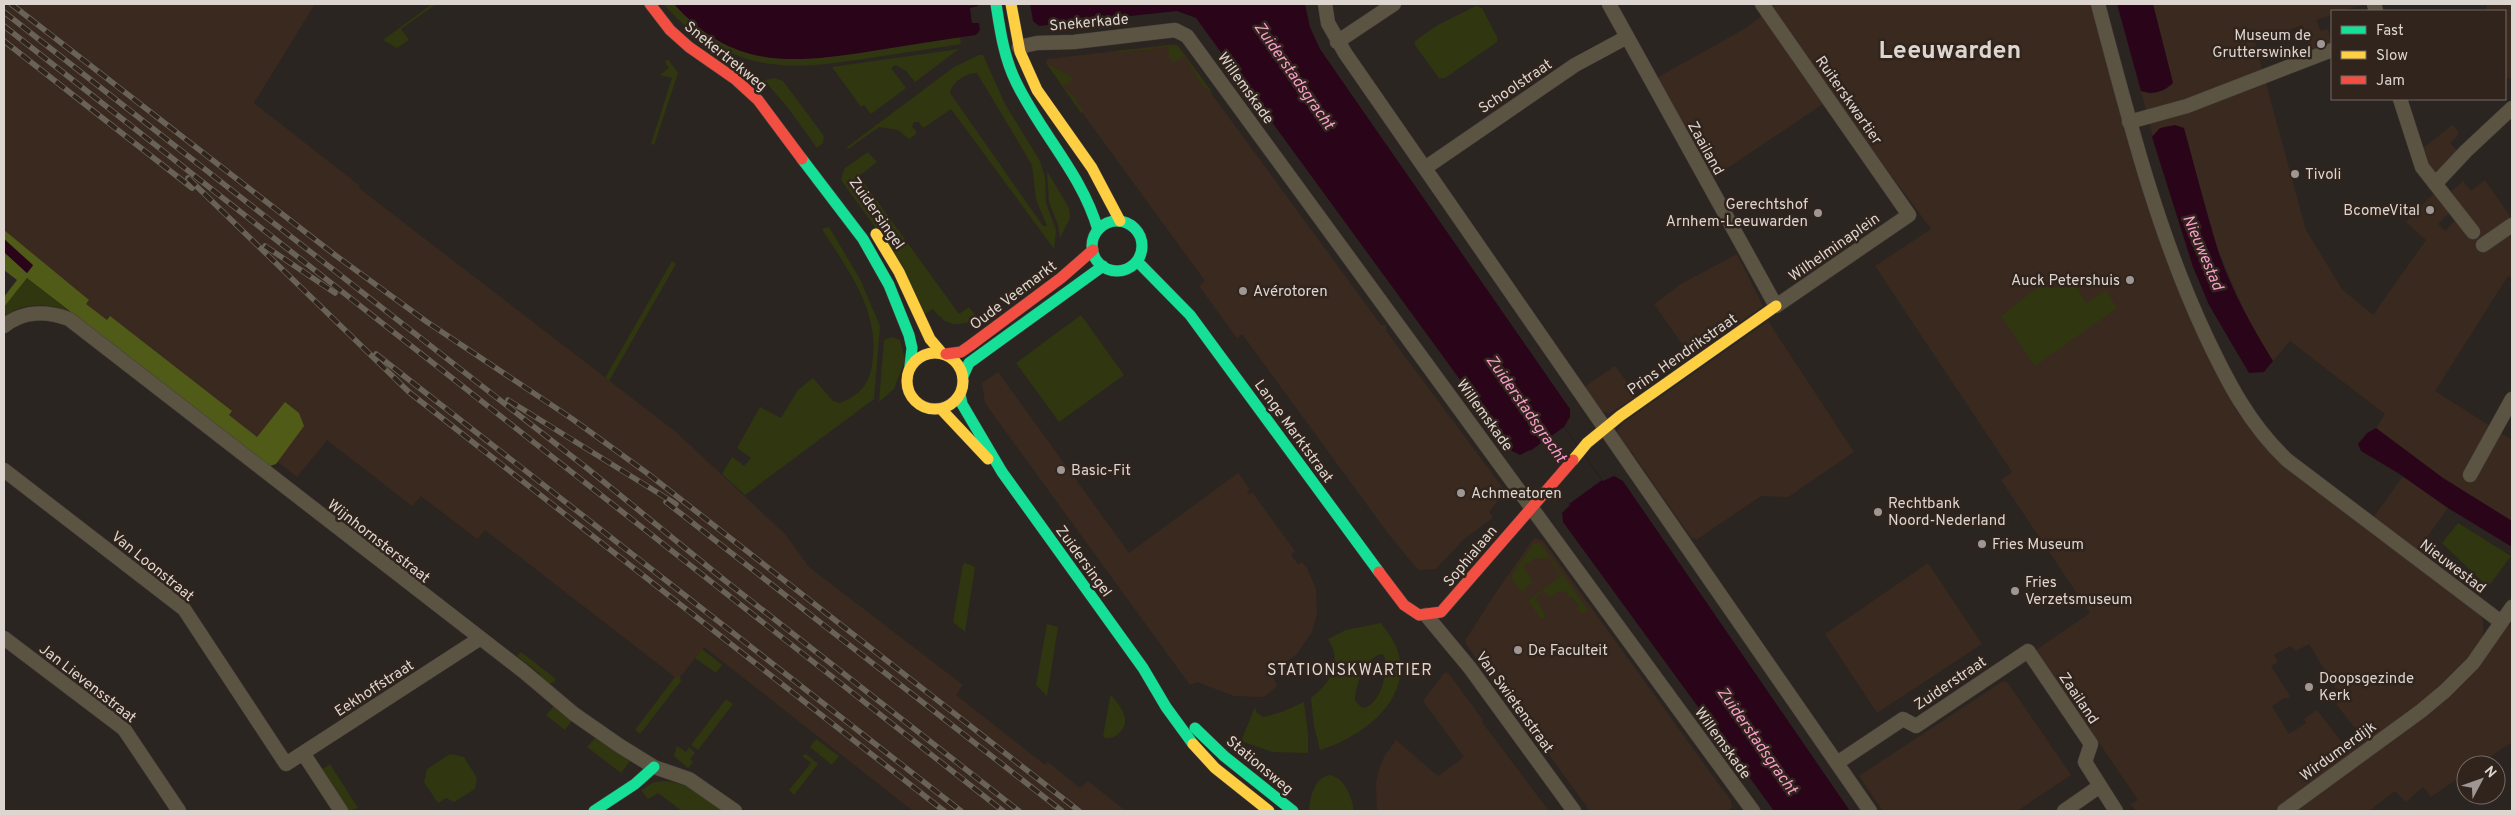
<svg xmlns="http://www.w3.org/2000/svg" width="2516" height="815" font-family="Overpass,sans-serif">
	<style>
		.built { fill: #3a291f; fill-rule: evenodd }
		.green { fill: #30360f; fill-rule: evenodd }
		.forest { fill: #505b18 }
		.water { fill: #2a051a }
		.pier { fill: #2b2521 }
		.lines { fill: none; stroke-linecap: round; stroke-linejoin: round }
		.street-casing { stroke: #47413e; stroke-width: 15 }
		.fast-casing { stroke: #47413e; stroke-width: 12 }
		.slow-casing { stroke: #47413e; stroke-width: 12 }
		.jam-casing { stroke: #47413e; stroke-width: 12 }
		.street { stroke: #5c5442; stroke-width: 14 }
		.fast { stroke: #16e098; stroke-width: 11 }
		.slow { stroke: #ffcf43; stroke-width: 11 }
		.jam { stroke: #f24e42; stroke-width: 11 }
		.rail-casing { stroke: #696257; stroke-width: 5.5 }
		.rail { stroke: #30241c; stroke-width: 4; stroke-dasharray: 11; stroke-linecap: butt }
		.poi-dot { fill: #9f9793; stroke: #30241c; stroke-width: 2 }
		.labels { text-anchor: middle; stroke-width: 5; stroke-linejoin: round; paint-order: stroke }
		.street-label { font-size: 15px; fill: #ddd5d0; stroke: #30241c }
		.poi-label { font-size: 15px; fill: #ddd5d0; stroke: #30241c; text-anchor: start }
		.water-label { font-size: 16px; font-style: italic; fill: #fa9dcc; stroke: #30241c }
		.neighbourhood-label { font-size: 16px; letter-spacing: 1px; fill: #ddd5d0; stroke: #30241c }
		.town-label { font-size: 25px; font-weight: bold; fill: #ddd5d0; stroke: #30241c }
	</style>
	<rect width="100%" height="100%" fill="#2b2521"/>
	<path class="built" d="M4,4H315L254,103L360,186L359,188L364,192L676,432L785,534L809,567L963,685L956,695L1045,765L1048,762L1080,788L1088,781L1126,811H913L704,647L680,677H675L485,530L477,539L421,496L412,506L327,440L297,477L30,270L20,252L4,239Z
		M1771,4H2091L2130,149L2157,234L2185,306L2236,410L2252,432L2273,455L2479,613L2483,621V635L2480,643L2467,661L2424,701L2274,811H2136L2131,804L2138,800L2036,650L2090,613L2001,480L2012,472L1875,266L1931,229L1879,159ZM2309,644L2342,699L2336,704L2359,733L2344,745L2317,710L2304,719L2306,723L2289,734L2272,706L2286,697L2287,699L2290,696L2271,666L2278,662L2274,655L2290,646L2296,651Z
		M2153,4H2365L2342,11H2332V15L2316,20L2321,31L2328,29L2332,46L2313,53L2302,25L2255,43L2306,230L2342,289L2373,315L2426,240L2406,222L2435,192L2451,211L2438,224L2445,231L2457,219L2475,240L2479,236L2447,195L2463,181L2471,191L2485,180L2512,219V234L2510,236L2512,239V278L2508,276L2435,391L2512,440V521L2443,478L2376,428L2385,414L2290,341L2273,361L2250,324L2217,248L2184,129L2160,128L2153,136L2141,91L2150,94L2165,90L2173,83Z
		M2487,4H2512V78H2505V11H2486Z
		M1762,16L1823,104L1711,179L1655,79L1744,29Z
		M1175,44L1381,325H1386V331L1506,492L1489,511L1493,518L1464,539L1436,569L1418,570L1387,532L1242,334L1237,338L1234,334L1199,286L1205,281L1046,63L1048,59Z
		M2452,125L2458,131V135L2450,143L2459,153L2436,178L2421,150Z
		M1737,254L1763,306L1691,357L1654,304L1681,284Z
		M1768,321L1854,452L1788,497L1761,496L1696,540L1694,537L1692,539L1631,451L1627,453L1617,431L1623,423Z
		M1615,366L1637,396L1610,413L1603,412L1583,388Z
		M998,372L1129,553L1238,473L1250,489L1247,492L1249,495L1252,492L1295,551L1291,555L1298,564L1302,562L1307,568L1316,589L1317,613L1312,632L1297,654L1271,673L1277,686L1264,697L1234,696L1197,682L1190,685L985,403L982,383Z
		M2403,476L2448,508L2417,551L2373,518Z
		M1536,538L1543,541L1731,801L1732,807L1728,811H1590L1501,689L1498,690L1466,644V639L1495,594L1532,541Z
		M1928,563L1982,644L1877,713L1825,634Z
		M2512,624V742L2478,765H2466V773L2431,797L2423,787L2406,802L2395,791L2369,811H2294L2417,721L2505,628Z
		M1445,672L1449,674L1483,720L1482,722L1549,811H1377L1376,784L1378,772L1384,757L1396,740L1438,776L1464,757L1423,701Z
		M2003,681L2008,683L2071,775L2017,811H1883L1859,776Z"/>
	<path class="green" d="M432,4H436L401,29L409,40L397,48L383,40Z
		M663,4H674C731,64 781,64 859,53C893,48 926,42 960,37L961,44C931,49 901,53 870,58C822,65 777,73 731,53L730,55L687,28Z
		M1476,6L1482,8L1497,37V42L1445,78H1439L1415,45V41L1436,26Z
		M1177,45L1179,47L1214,95L1203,86L1184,56L1173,63L1169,58L1168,47L1116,53V51Z
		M959,49L915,82L906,71L896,65L891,68L906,88L871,114L864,105L861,107L832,67Z
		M979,55H983L1005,104L1040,161L1045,177L1046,203L1056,230L1054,249L951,109L925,127H922L919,122H914L912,127L916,131V134L909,139L898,130L879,127L848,149L847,147L954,67ZM977,73L1032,165L1036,199L1047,226H1043L950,93C952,82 966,73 977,73Z
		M668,59L678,73L654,145L651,144L672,78L660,75L669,68L665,62Z
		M1046,63L1074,78L1064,86L1075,98L1083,112L1081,113Z
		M775,78L783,81L824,136L823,143L817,148L789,109L764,80Z
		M868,152L877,162L859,176L959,314L969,307L979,320C957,325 948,329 933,309L925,314L878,231L841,180L844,169Z
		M1047,171L1069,208L1070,218L1060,238L1058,225L1049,202Z
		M829,227L860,279L880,326L874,399L745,495L722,474L732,457L744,466L751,458L737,448L760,407L781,418L798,390L813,378L833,401L840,403C863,394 871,381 873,357C878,308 847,269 822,229Z
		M672,261L676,264L609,381L605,378Z
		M27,278L75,316C53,302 24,301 4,317V307Z
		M2073,281L2086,303L2106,290L2117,308L2035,366L2001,316L2042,284L2044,286L2050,282L2055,289L2060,285L2063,289Z
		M1081,315L1124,375L1059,422L1016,363Z
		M892,337L900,340L905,360L894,389L879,402L884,340Z
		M2458,523L2511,556L2488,587L2442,543Z
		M1534,543L1541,544L1588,610L1582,614L1577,608L1579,606L1572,597L1570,598L1566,592L1559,591L1550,597L1544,591L1535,598L1546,616L1541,619L1528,601L1561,576L1548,557L1544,559L1535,558L1524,566L1533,582L1522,592L1511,577Z
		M965,563L975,567L965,632L953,622L963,564Z
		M1381,623C1390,635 1398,646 1400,661C1406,706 1357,739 1320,750L1314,726L1311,698C1332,682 1343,662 1328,639L1346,630ZM1381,654L1384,655C1390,670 1380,707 1362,708L1355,701C1355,685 1365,658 1381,654Z
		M1047,624L1058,627L1047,696L1036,685Z
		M702,649L722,665L716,673L695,658Z
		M521,652L556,679L554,682L548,684L541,680L540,674L517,656Z
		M675,677H680L681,681L640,734L635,730Z
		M1112,696C1121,707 1133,722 1118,734C1113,738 1110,739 1103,737L1110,697Z
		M726,699L733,704L698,750L691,745Z
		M1304,702L1308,734V753L1272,752L1241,741L1255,707L1256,712L1263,717L1282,712Z
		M554,706L572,720L565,730L546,715Z
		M595,738L630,761L621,773L587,747Z
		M816,739L839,756L832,765L810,747Z
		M677,746L686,752L689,747L695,753L690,759L693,762L688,768L674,756Z
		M450,754L464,757L477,778L475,789L454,802L446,798L438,803L424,782L427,769Z
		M806,754L818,764L794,795L789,790L811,763L802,756Z
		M316,759L323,769L330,764L358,808L348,811Z
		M1330,775C1345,778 1352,798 1354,811H1309C1310,797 1314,778 1330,775Z
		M663,781C688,782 704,797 724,811H682L658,793L648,799L641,790L654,782Z"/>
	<path class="forest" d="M4,230L89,300L86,304L107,320L110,316L232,411L229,415L257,437L285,402L299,413L304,426L276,464L270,466L27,278L4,307V297L17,280L4,270V252L27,273L33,266L4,239Z"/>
	<path class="water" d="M674,4H978V6L970,8L972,23H979L980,30L976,35C939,40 903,46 866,52C787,64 732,68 674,4Z
		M1030,4H1305L1310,27L1320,49L1570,409V417L1564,427L1603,481L1614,476L1623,481L1850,811H1774L1563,522L1562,513L1570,505L1530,450L1520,455L1512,451L1196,18L1177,11L1039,26L1033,21Z
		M2117,4H2153L2173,83C2163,92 2154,95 2141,91Z
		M2175,125L2184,128C2195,168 2205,208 2217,247C2230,288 2251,325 2273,361L2264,372L2249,373L2209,305L2193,267L2152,137L2160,128Z
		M4,239L33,265L27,273L4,252Z
		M2376,428L2443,478L2512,521V547L2448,508L2398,473L2361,451L2358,444L2367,433Z"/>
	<path class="pier" d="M1564,427L1602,480L1569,504L1530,451Z"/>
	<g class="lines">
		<defs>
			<path id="street" d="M1325,4L1328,23L1345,53L1870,811
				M1609,4L1776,306L1909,215L1762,4
				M2098,4C2128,116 2156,229 2205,334C2227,381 2249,424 2287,460L2501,622
				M2374,4L2376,11
				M1337,42L1394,4
				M1019,47L1037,43L1074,42L1175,30L1187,36L1753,811
				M2400,99L2422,167L2473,232
				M2129,122L2187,106L2332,50
				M1425,168L1575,65L1627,37
				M2435,184L2466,151L2512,108
				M2483,245L2512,225
				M4,326C24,310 46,311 69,319L523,671L574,714L620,746L654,767L689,779L735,811
				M4,470L184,609L286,764L479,639
				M2470,475L2512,399
				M1426,615L1470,668L1574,811
				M4,638L124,729L179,811
				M303,753L341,811
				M1837,763L1903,719L1916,726L2028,651L2091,744L2085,762L2116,811
				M2064,811L2100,786
				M2284,811L2421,711L2445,691L2473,663L2512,607"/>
			<path id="fast" d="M996,4C1000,30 1004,58 1016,82C1041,134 1082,174 1098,230
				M802,159L863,239L889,285L909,335L912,348L910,366
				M1092 246a25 25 0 1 1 50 0a25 25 0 1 1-50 0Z
				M1137,261L1190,315L1379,572
				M963,376L969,363L1103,266
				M960,394L962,404L1002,472L1143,668L1166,707L1193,744
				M1195,728L1224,756L1293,811
				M594,811L635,784L654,767"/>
			<path id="slow" d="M1011,4L1020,52L1037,90L1092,168L1120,221
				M876,234L899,272L930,339L941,352
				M907 381a28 28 0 1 1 56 0a28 28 0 1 1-56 0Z
				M941,409L988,459
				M1573,460L1587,443L1620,416L1776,306
				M1193,744L1215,768L1269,811"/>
			<path id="jam" d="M650,4L670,30L689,47L735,79L758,100L802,159
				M946,354L961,352L971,345L1061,278L1093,250
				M1379,572L1404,605L1419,615L1441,612L1573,460"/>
		</defs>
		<use href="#street" class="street-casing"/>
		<use href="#fast" class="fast-casing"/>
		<use href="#slow" class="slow-casing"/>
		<use href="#jam" class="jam-casing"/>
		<use href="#street" class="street"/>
		<use href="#fast" class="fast"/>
		<use href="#slow" class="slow"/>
		<use href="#jam" class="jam"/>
		<defs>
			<path id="rail" d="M11,4L335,255L427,322L571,418L647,473L1079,811
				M4,12L588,469L723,579L1019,811
				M4,26L1003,811
				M4,41L192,188
				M188,178L410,393L944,811
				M265,246L335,293
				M376,354L961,811
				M508,400L676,504
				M666,502L1062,811"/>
		</defs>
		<use href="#rail" class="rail-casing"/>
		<use href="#rail" class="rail"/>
	</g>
	<g class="poi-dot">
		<circle cx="2321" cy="44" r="5"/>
		<circle cx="2295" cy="174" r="5"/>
		<circle cx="2430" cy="210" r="5"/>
		<circle cx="1818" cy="213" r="5"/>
		<circle cx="2130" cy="280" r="5"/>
		<circle cx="1243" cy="291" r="5"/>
		<circle cx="1061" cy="470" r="5"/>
		<circle cx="1461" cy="493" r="5"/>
		<circle cx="1878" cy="512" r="5"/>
		<circle cx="1982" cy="544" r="5"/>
		<circle cx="2015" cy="591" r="5"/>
		<circle cx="1518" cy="650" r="5"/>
		<circle cx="2309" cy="687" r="5"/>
	</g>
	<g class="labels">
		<g class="street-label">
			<text transform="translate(1089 22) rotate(-5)" y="5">Snekerkade</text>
			<text transform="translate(726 56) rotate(39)" y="5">Snekertrekweg</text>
			<text transform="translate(1515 86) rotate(-34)" y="5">Schoolstraat</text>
			<text transform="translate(1246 88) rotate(54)" y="5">Willemskade</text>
			<text transform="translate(1849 100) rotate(55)" y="5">Ruiterskwartier</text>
			<text transform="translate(1706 148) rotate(61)" y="5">Zaailand</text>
			<text transform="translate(877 213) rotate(55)" y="5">Zuidersingel</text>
			<text transform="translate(1834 247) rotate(-35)" y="5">Wilhelminaplein</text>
			<text transform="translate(1013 295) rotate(-37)" y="5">Oude Veemarkt</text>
			<text transform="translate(1682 354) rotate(-35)" y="5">Prins Hendrikstraat</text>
			<text transform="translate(1485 415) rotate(54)" y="5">Willemskade</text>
			<text transform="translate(1294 431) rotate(54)" y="5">Lange Marktstraat</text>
			<text transform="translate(379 541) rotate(38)" y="5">Wijnhornsterstraat</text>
			<text transform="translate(1470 556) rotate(-50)" y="5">Sophialaan</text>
			<text transform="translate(1084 561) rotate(54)" y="5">Zuidersingel</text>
			<text transform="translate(153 566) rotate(39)" y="5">Van Loonstraat</text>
			<text transform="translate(2453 566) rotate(37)" y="5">Nieuwestad</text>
			<text transform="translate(88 683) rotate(38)" y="5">Jan Lievensstraat</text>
			<text transform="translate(1950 683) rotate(-34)" y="5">Zuiderstraat</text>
			<text transform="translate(374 688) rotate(-33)" y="5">Eekhoffstraat</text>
			<text transform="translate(2079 698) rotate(56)" y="5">Zaailand</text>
			<text transform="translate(1515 702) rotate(54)" y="5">Van Swietenstraat</text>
			<text transform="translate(1723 743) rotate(54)" y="5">Willemskade</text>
			<text transform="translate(2338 751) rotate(-36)" y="5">Wirdumerdijk</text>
			<text transform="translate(1260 765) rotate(40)" y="5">Stationsweg</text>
		</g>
		<g class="poi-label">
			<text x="2311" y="40" text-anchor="end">Museum de<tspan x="2311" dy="17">Grutterswinkel</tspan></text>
			<text x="2305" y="179">Tivoli</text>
			<text x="1808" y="209" text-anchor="end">Gerechtshof<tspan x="1808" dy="17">Arnhem-Leeuwarden</tspan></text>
			<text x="2420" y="215" text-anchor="end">BcomeVital</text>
			<text x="2120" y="285" text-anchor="end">Auck Petershuis</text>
			<text x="1253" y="296">Avérotoren</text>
			<text x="1071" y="475">Basic-Fit</text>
			<text x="1471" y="498">Achmeatoren</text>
			<text x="1888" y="508">Rechtbank<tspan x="1888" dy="17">Noord-Nederland</tspan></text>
			<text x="1992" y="549">Fries Museum</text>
			<text x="2025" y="587">Fries<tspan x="2025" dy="17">Verzetsmuseum</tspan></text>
			<text x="1528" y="655">De Faculteit</text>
			<text x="2319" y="683">Doopsgezinde<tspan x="2319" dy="17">Kerk</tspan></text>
		</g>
		<g class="water-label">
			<text transform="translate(1295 75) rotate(55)" y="6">Zuiderstadsgracht</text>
			<text transform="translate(2204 252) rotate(67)" y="6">Nieuwestad</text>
			<text transform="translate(1527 408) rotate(55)" y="6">Zuiderstadsgracht</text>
			<text transform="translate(1758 740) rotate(55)" y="6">Zuiderstadsgracht</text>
		</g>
		<g class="neighbourhood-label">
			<text x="1350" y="675">STATIONSKWARTIER</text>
		</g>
		<g class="town-label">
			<text x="1950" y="58">Leeuwarden</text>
		</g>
	</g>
	<rect width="2516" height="815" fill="none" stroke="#ddd5d0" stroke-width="10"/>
	<rect x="2331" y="10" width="175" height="90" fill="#30241c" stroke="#756b64"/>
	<rect x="2341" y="26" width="25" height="8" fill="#16e098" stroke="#756b64"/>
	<text x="2376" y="35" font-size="15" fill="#ddd5d0">Fast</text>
	<rect x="2341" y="51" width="25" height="8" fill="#ffcf43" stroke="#756b64"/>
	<text x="2376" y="60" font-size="15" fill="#ddd5d0">Slow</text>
	<rect x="2341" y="76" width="25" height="8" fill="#f24e42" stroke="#756b64"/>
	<text x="2376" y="85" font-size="15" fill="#ddd5d0">Jam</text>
	<g transform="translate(2481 780) rotate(49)"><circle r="24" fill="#30241c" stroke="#756b64"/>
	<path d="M0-4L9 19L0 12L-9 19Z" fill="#9f9793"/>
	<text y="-8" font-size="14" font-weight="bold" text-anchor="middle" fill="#ddd5d0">N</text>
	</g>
</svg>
